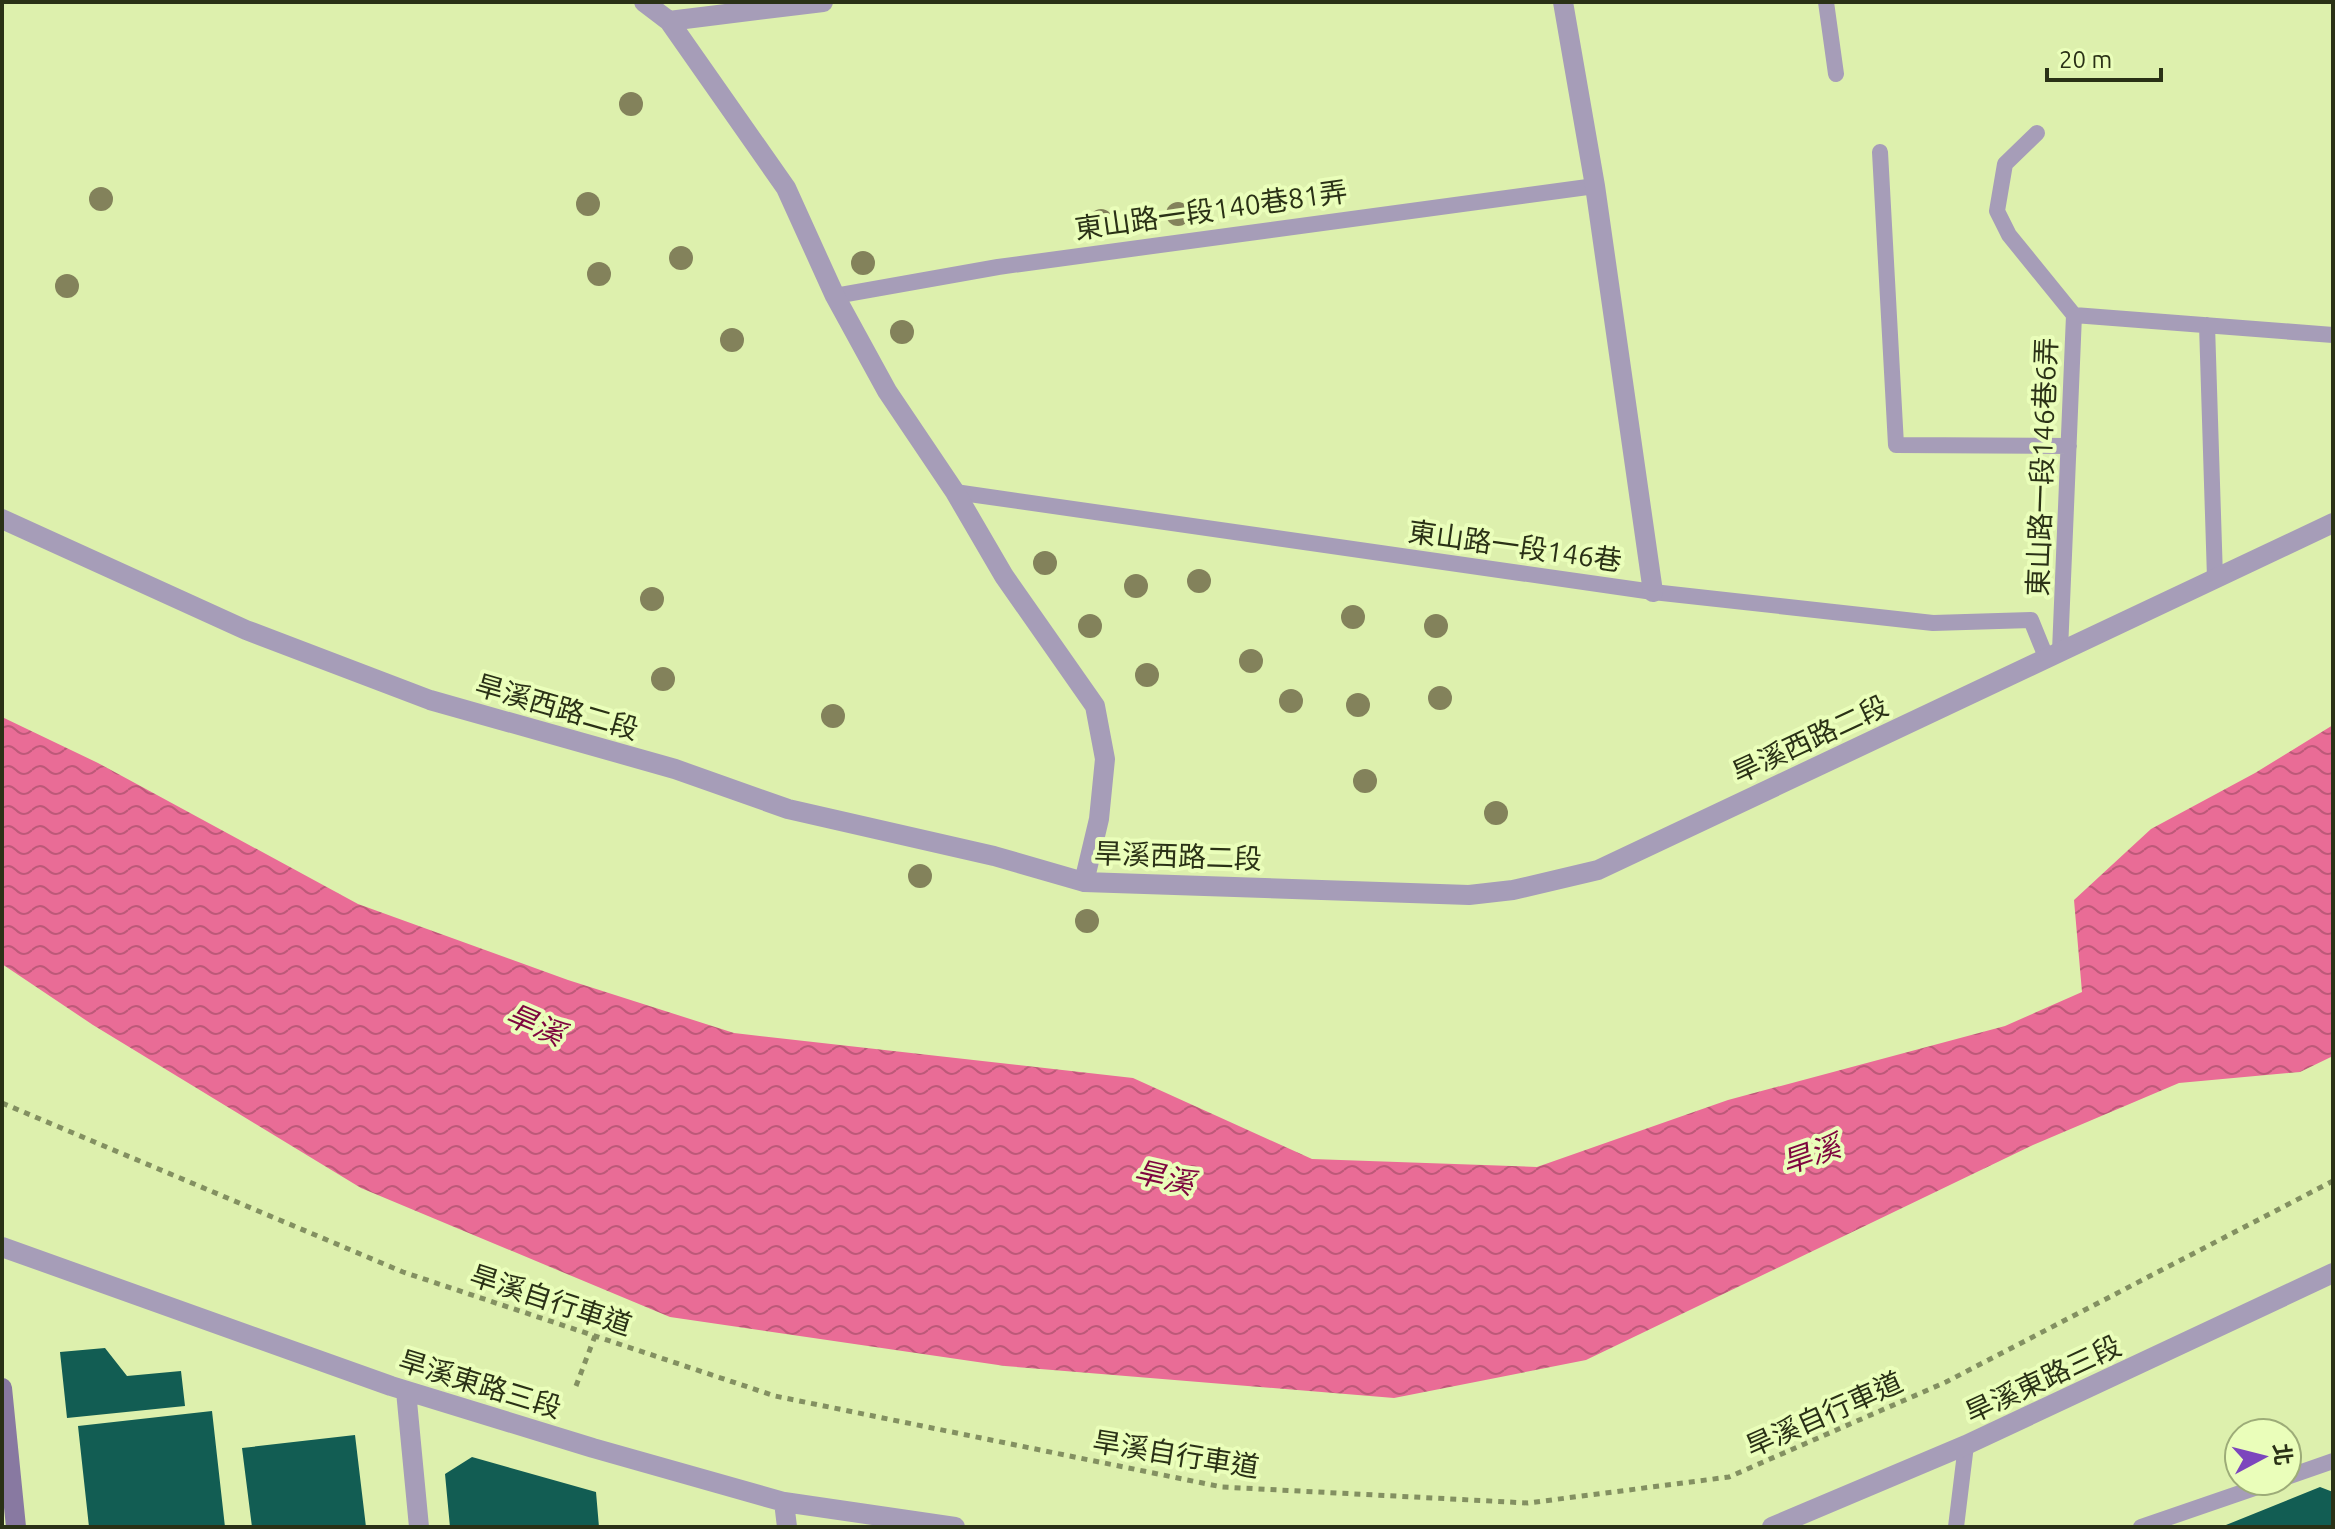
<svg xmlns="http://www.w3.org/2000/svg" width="2335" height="1529" font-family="Ubuntu,'Noto Sans TC',sans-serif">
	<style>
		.water { fill: url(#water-waves) }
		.building { fill: #125d53 }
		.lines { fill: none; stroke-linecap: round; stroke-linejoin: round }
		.path { stroke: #839061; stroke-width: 5; stroke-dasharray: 6 6; stroke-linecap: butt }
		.service { stroke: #a69db8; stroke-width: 16 }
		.minor { stroke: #a69db8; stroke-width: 20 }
		.secondary { stroke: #8879a1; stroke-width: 20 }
		.tree { fill: #83825b }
		.labels { text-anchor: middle; stroke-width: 8; stroke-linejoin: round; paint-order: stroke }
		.street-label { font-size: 28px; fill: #2a3116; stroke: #eafeba }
		.water-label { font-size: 30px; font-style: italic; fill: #7e063f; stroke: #eafeba }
	</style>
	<defs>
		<pattern id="water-waves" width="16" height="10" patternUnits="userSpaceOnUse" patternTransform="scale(2)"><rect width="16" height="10" fill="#e96c96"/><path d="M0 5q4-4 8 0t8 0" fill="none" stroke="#bd5979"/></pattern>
	</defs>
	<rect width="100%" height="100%" fill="#ddf0ad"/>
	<path class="water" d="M2,717L98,763L358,904L568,980L734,1033L1133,1078L1312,1159L1537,1167L1728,1100L2005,1026L2082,992L2074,900L2151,829L2255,773L2333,725V1056L2300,1072L2179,1083L2033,1145L1586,1360L1394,1398L1005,1366L670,1317L361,1188L93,1025L2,964Z"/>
	<path class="building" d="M105,1348L127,1376L181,1371L185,1406L67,1418L60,1352Z
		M212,1411L225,1527H89L78,1426Z
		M355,1435L366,1527H252L242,1448Z
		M472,1457L596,1492L599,1527H450L445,1474Z
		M2320,1487L2333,1492V1527H2221Z"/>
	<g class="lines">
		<path class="path" d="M2,1103L403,1272L775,1396L1222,1487L1528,1503L1729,1477L1946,1382L2333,1181
			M576,1386L595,1336"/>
		<path class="service" d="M1826,2L1836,74
			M2037,133L2005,164L1997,211L2009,235L2074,315L2060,651
			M1880,152L1896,445L2069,446
			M835,296L998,267L1595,186
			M2074,315L2333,335
			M2207,325L2215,578
			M955,492L1653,592L1933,623L2031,620L2046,657
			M2287,1477L2333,1461
			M1956,1527L1966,1445
			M2141,1527L2275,1481"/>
		<path class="minor" d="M644,2L669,21L786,188L835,296L887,391L955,492L1004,576L1095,706L1105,759L1099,819L1084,882
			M1563,2L1595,186L1653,592
			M669,21L823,2
			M2,519L246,630L430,700L675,769L788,809L994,856L1084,882L1469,895L1513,890L1598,870L2333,523
			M2,1247L391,1386L593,1448L784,1502L955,1527
			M406,1391L419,1527
			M784,1502L787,1527
			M1772,1527L1966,1445L2333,1273"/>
		<path class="secondary" d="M2,1388L16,1527"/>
	</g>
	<g class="tree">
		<circle cx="631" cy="104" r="12"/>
		<circle cx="101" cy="199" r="12"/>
		<circle cx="588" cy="204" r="12"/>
		<circle cx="1178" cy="214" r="12"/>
		<circle cx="1142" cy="218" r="12"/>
		<circle cx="1101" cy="221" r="12"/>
		<circle cx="681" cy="258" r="12"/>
		<circle cx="863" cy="263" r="12"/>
		<circle cx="599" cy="274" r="12"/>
		<circle cx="67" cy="286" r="12"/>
		<circle cx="902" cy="332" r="12"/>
		<circle cx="732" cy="340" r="12"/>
		<circle cx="1045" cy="563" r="12"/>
		<circle cx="1199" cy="581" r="12"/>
		<circle cx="1136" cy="586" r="12"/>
		<circle cx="652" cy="599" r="12"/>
		<circle cx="1353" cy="617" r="12"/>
		<circle cx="1090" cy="626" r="12"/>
		<circle cx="1436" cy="626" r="12"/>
		<circle cx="1251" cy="661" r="12"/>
		<circle cx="1147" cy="675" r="12"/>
		<circle cx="663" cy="679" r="12"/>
		<circle cx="1440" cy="698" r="12"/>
		<circle cx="1291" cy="701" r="12"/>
		<circle cx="1358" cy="705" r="12"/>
		<circle cx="833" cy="716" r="12"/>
		<circle cx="1365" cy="781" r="12"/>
		<circle cx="1496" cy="813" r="12"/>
		<circle cx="920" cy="876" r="12"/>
		<circle cx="1087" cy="921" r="12"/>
	</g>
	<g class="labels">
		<g class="street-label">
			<text transform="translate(1211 210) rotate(-8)" y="10">東山路一段140巷81弄</text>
			<text transform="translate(2042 467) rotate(-88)" y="10">東山路一段146巷6弄</text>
			<text transform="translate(1515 546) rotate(8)" y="10">東山路一段146巷</text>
			<text transform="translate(557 707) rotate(16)" y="10">旱溪西路二段</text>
			<text transform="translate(1810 739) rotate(-25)" y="10">旱溪西路二段</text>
			<text transform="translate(1178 856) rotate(2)" y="10">旱溪西路二段</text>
			<text transform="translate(551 1300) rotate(18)" y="10">旱溪自行車道</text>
			<text transform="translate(2043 1379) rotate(-25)" y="10">旱溪東路三段</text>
			<text transform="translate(480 1384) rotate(17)" y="10">旱溪東路三段</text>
			<text transform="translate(1824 1414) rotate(-24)" y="10">旱溪自行車道</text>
			<text transform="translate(1176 1454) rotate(9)" y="10">旱溪自行車道</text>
		</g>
		<g class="water-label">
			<text transform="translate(535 1025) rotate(23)" y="10">旱溪</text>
			<text transform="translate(1811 1155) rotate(-19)" y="10">旱溪</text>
			<text transform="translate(1164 1178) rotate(13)" y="10">旱溪</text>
		</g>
	</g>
	<rect width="2335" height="1529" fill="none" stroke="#2a3116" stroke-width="8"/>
	<g transform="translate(2263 1457) rotate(83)"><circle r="38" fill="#eafeba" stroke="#9dac78" stroke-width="2"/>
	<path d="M0-6L14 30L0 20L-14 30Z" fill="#7c46bd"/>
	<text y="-12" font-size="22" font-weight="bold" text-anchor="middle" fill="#2a3116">北</text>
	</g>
	<path d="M2047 68v12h114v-12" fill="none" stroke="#2a3116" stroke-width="4"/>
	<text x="2059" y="68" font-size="24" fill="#2a3116" stroke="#eafeba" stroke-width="6" paint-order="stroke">20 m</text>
</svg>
